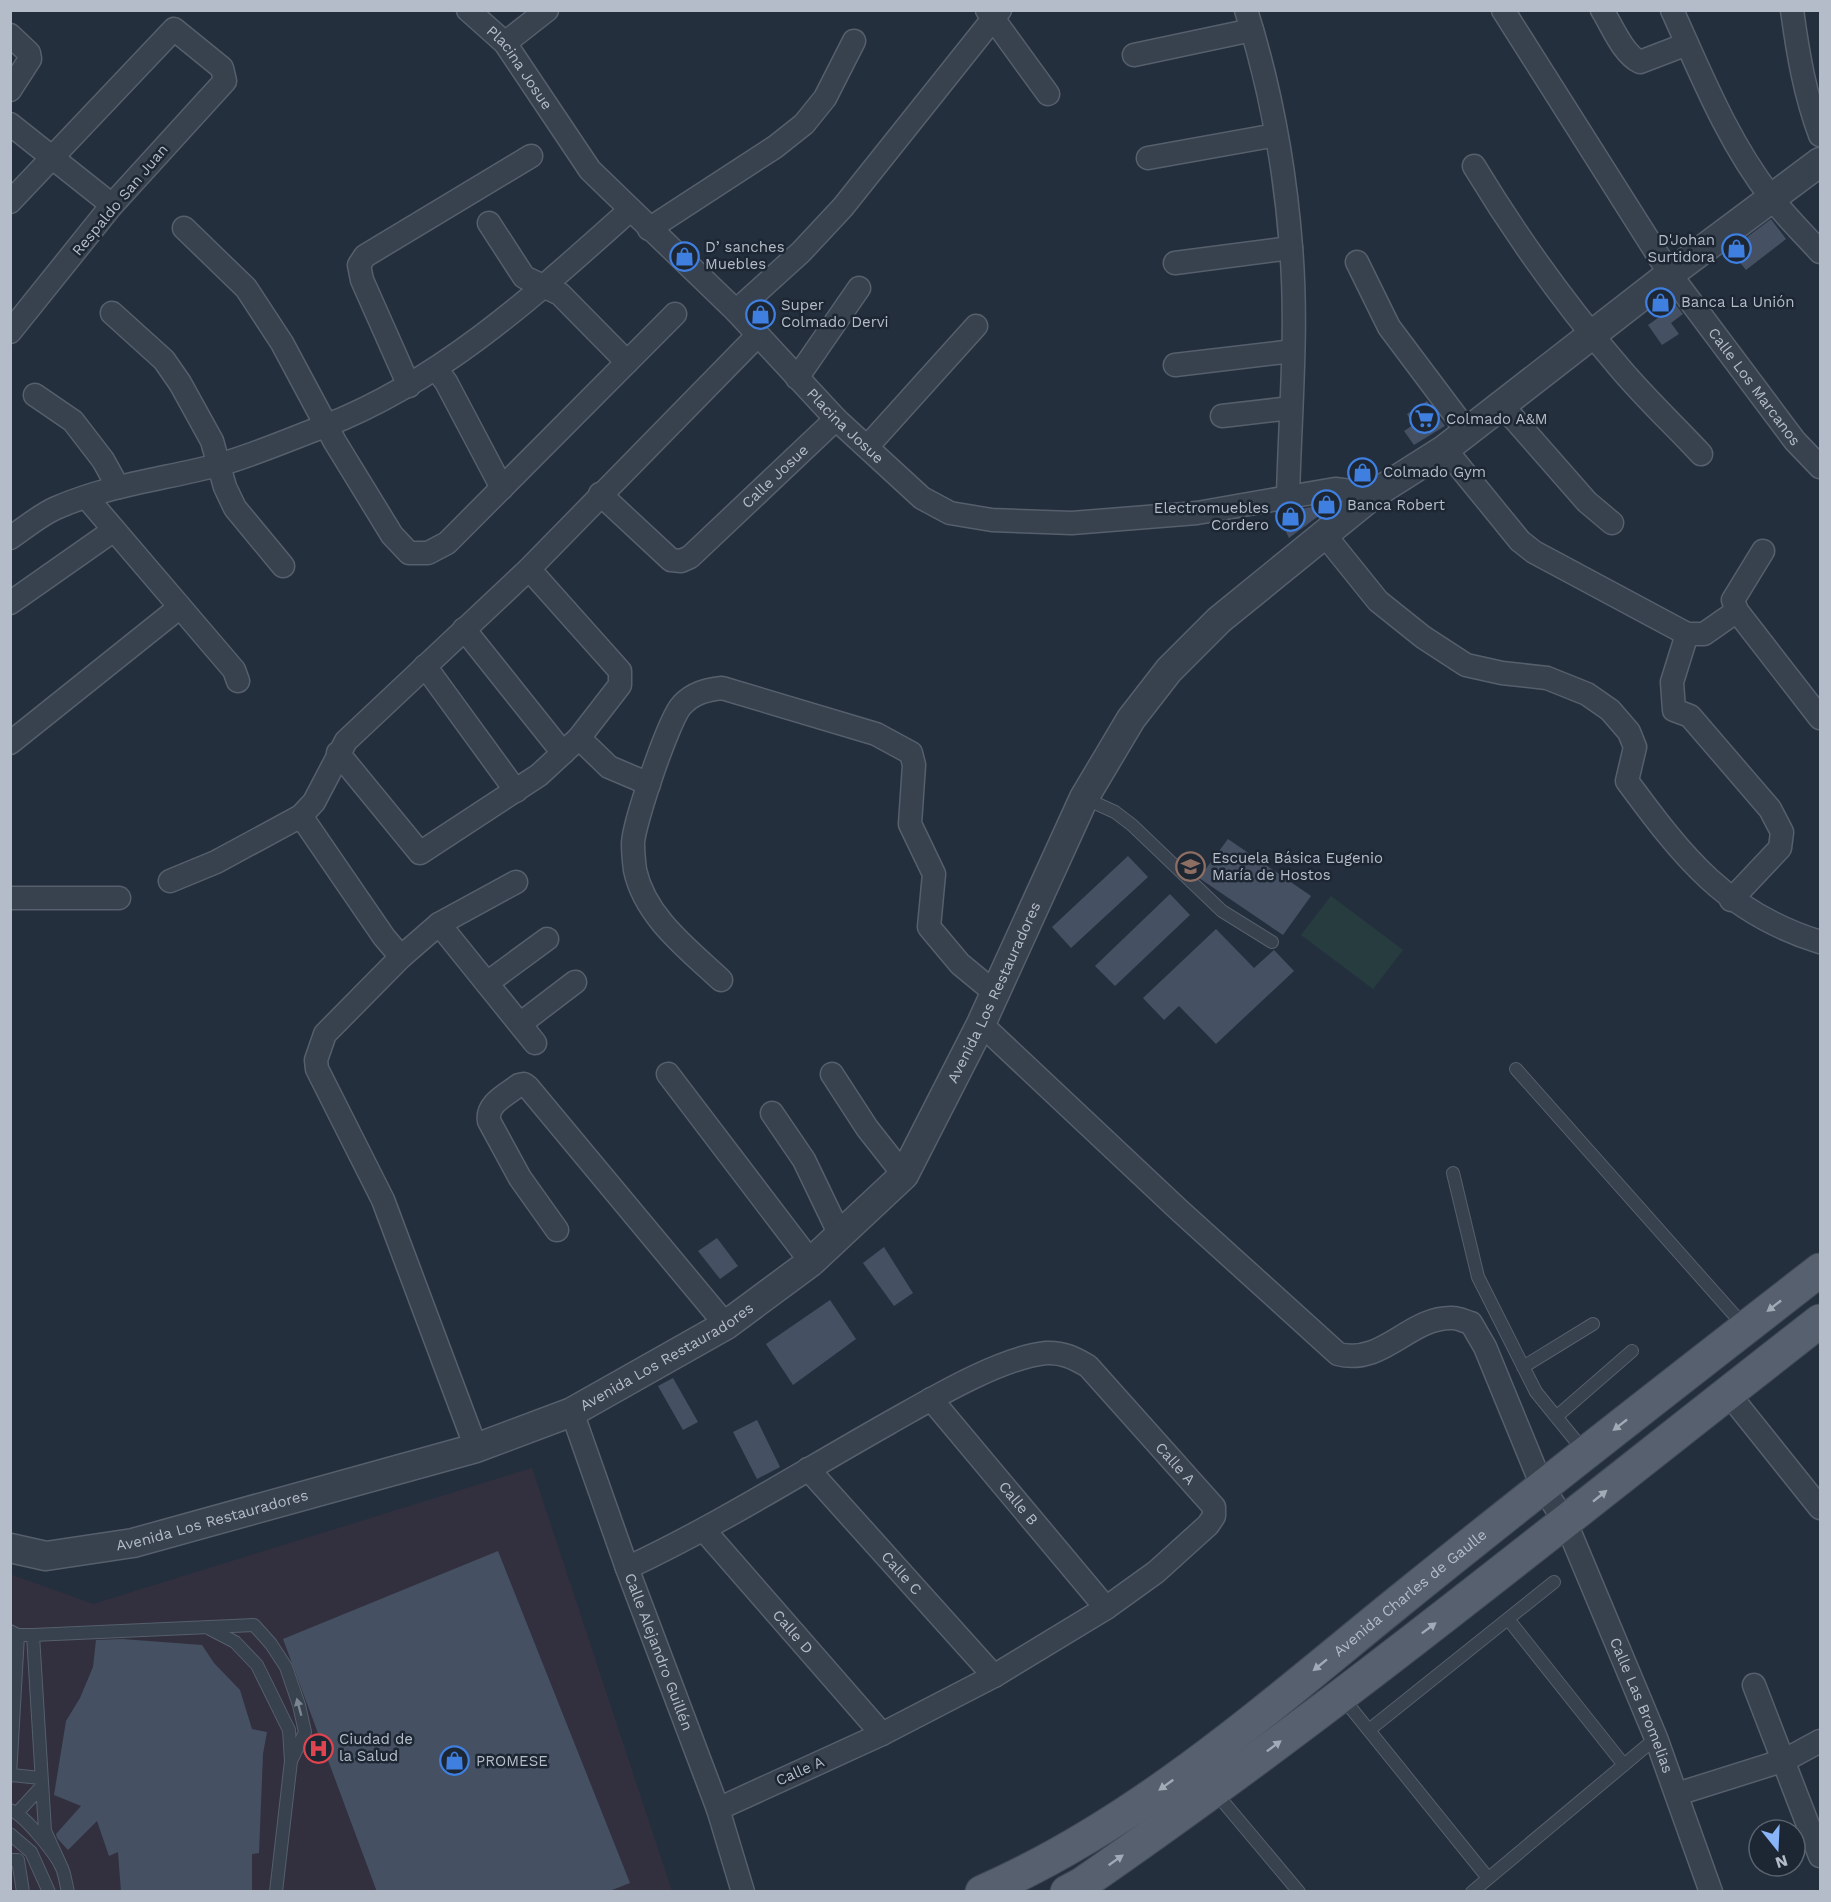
<svg xmlns="http://www.w3.org/2000/svg" width="1831" height="1902" font-family="'Work Sans',sans-serif">
	<style>
		.medical { fill: #32303f }
		.green { fill: #263c3f }
		.building { fill: #455162 }
		.lines { fill: none; stroke-linecap: round; stroke-linejoin: round }
		.service-casing { stroke: #565f6c; stroke-width: 14 }
		.minor-casing { stroke: #565f6c; stroke-width: 25 }
		.tertiary-casing { stroke: #565f6c; stroke-width: 31 }
		.primary-casing { stroke: #414a57; stroke-width: 35 }
		.service { stroke: #38414e; stroke-width: 12 }
		.minor { stroke: #38414e; stroke-width: 22 }
		.tertiary { stroke: #38414e; stroke-width: 28 }
		.primary { stroke: #56606e; stroke-width: 33 }
		.oneway { fill: #a1aab7 }
		.oneway2 { fill: #7c8592 }
		.labels { text-anchor: middle; stroke-width: 5; stroke-linejoin: round; paint-order: stroke }
		.street-label { font-size: 15px; fill: #b4bcc9; stroke: #1d2633 }
		.poi-label { font-size: 15px; fill: #b4bcc9; stroke: #1d2633; text-anchor: start }
	</style>
	<rect width="100%" height="100%" fill="#242f3e"/>
	<path class="medical" d="M532,1468L672,1891H11L10,1574L93,1604Z"/>
	<path class="green" d="M1331,896L1403,950L1373,989L1301,935Z"/>
	<path class="building" d="M1771,219L1786,239L1746,270L1730,250Z
		M1669,296L1683,314L1671,323L1679,334L1662,345L1648,325L1662,315L1656,306Z
		M1427,401L1445,426L1414,445L1404,431L1413,425L1407,414Z
		M1336,503L1289,538L1277,513L1335,503Z
		M1228,839L1311,896L1283,935L1199,878Z
		M1128,856L1148,877L1071,948L1052,927Z
		M1170,894L1190,915L1115,986L1095,966Z
		M1216,929L1254,968L1274,950L1294,971L1216,1044L1179,1006L1164,1020L1143,998Z
		M717,1238L738,1266L720,1279L698,1251Z
		M884,1247L913,1293L894,1306L863,1263Z
		M830,1300L856,1339L793,1385L766,1344Z
		M673,1378L698,1422L683,1430L658,1386Z
		M757,1420L780,1467L757,1479L733,1432Z
		M498,1551L630,1883L607,1892H377L283,1639Z
		M122,1639L202,1645L214,1663L240,1690L252,1729L267,1732L263,1754L259,1853L252,1854V1892H121L118,1852L109,1856L97,1821L68,1850L57,1838L56,1834L81,1806L54,1795L66,1721L80,1698L93,1667L96,1640Z"/>
	<g class="lines">
		<defs>
			<path id="service" d="M1084,798L1115,812L1132,825L1222,911L1272,942
				M1516,1069L1745,1327
				M1453,1173L1478,1277L1536,1392L1584,1451
				M1523,1367L1593,1324
				M1556,1417L1632,1351
				M1508,1619L1624,1765
				M210,1629L235,1642L257,1665L289,1730L291,1761L276,1892
				M10,1631L18,1635H33L45,1831L61,1866
				M33,1635L254,1625L271,1644L286,1667L299,1705L305,1732L291,1761
				M1342,1697L1488,1878
				M1369,1730L1554,1582
				M12,1775L40,1778
				M10,1776L18,1635
				M1215,1792L1299,1892
				M10,1810C24,1814 56,1854 62,1868C65,1875 66,1884 68,1892
				M18,1812L42,1786
				M10,1834L31,1852L49,1892
				M10,1860H18L23,1892
				M1472,1892L1656,1738"/>
			<g id="minor">
				<path id="s1" d="M468,10L505,43L590,170L736,311L836,419L922,498L950,513L992,520L1072,523L1197,513L1335,489L1374,494"/>
				<path d="M987,10L1048,94"/>
				<path d="M1246,10C1270,86 1285,168 1291,247C1298,329 1290,414 1288,497"/>
				<path id="s2" d="M1503,10L1670,274L1795,441L1820,467"/>
				<path d="M1602,10C1612,26 1623,54 1640,62L1687,44"/>
				<path d="M1672,10C1701,74 1728,142 1771,197C1786,217 1804,234 1820,252"/>
				<path d="M1792,10C1798,54 1805,95 1820,135"/>
				<path d="M10,35L29,53L30,59L10,90"/>
				<path d="M505,43L547,10"/>
				<path d="M1134,55L1252,30"/>
				<path d="M10,124L112,205"/>
				<path d="M1148,158L1276,135"/>
				<path d="M1474,166C1517,237 1565,304 1619,367C1645,398 1674,425 1701,454"/>
				<path d="M10,202L174,29L222,68L225,81L112,205L10,332"/>
				<path d="M489,223L524,277L560,294L627,362"/>
				<path d="M184,228L246,288L282,343L335,442L392,535L409,553H428L447,543L675,314"/>
				<path d="M649,229L775,147L804,124L825,98L854,41"/>
				<path d="M1357,262L1389,327L1467,431"/>
				<path d="M1175,263L1291,248"/>
				<path d="M736,311L801,252L843,207L1000,10"/>
				<path d="M112,313L164,360L180,383L212,441L225,487L235,508L283,566"/>
				<path d="M1175,365L1293,351"/>
				<path d="M436,369L446,382L502,488"/>
				<path d="M797,378L859,288"/>
				<path d="M409,386L362,280L359,265L365,256L531,156"/>
				<path d="M35,395L73,421L103,460L118,487"/>
				<path d="M1502,405L1587,502L1612,523"/>
				<path d="M1222,416L1291,408"/>
				<path d="M867,447L976,326"/>
				<path d="M1445,449L1520,541L1534,552L1687,634H1704L1737,611L1820,718"/>
				<path id="s3" d="M600,494L671,560L681,561L690,557L836,419"/>
				<path d="M87,498L234,670L238,681"/>
				<path d="M1324,534L1378,601L1423,637L1466,665L1502,673L1547,678L1587,694L1610,710L1629,732L1635,747L1627,781C1683,857 1726,913 1820,942"/>
				<path d="M10,538C25,528 40,515 56,508C108,485 164,479 218,465C254,455 290,439 325,426C443,380 537,293 630,210"/>
				<path d="M10,603L114,530"/>
				<path d="M1737,611L1733,600L1763,551"/>
				<path d="M464,629L563,753"/>
				<path d="M1687,634L1672,682L1674,710L1690,716L1770,809L1782,832L1780,848L1731,900"/>
				<path d="M425,666L516,791"/>
				<path d="M579,738L609,767L649,784"/>
				<path d="M10,743L180,607"/>
				<path d="M338,753L420,853L539,775L579,738L620,685V671L529,569"/>
				<path d="M301,816L384,937L401,957"/>
				<path d="M170,881L216,862L301,816L314,802L346,741L529,569L757,336"/>
				<path d="M10,898H119"/>
				<path d="M439,924L535,1043"/>
				<path d="M721,980C688,949 645,917 635,870C634,862 633,851 633,843C634,823 669,718 682,705C693,693 706,690 722,688L876,734L911,753L914,765L910,824L934,874L929,927L960,964L994,992"/>
				<path d="M487,983L547,939"/>
				<path d="M520,1024L575,982"/>
				<path id="s4" d="M981,1024L1179,1210L1338,1354C1383,1366 1410,1316 1453,1318C1459,1318 1466,1322 1471,1323L1485,1347L1542,1486L1566,1523L1656,1738L1711,1892"/>
				<path d="M668,1074L811,1262"/>
				<path d="M832,1074L867,1128L904,1175"/>
				<path d="M772,1113L804,1160L840,1235"/>
				<path d="M557,1230L520,1178L489,1121C486,1104 506,1095 519,1085L524,1084L528,1087L726,1325"/>
				<path d="M1728,1393L1820,1508"/>
				<path id="s5" d="M931,1399L1106,1608"/>
				<path id="s6" d="M572,1412L627,1568L718,1809L743,1892"/>
				<path d="M476,1448L383,1200L317,1069L316,1060L325,1034L401,957L439,924L516,882"/>
				<path id="s7" d="M808,1469L994,1676"/>
				<path id="s8" d="M704,1530L882,1734"/>
				<path id="s9" d="M627,1568C717,1526 802,1472 889,1423C930,1400 999,1358 1046,1353C1063,1352 1074,1358 1088,1366L1214,1507V1516L1208,1525L1156,1572L1106,1608L994,1676L882,1734L718,1809"/>
				<path d="M1754,1685L1820,1856"/>
				<path d="M1677,1794L1785,1760L1820,1741"/>
			</g>
			<g id="tertiary">
				<path id="s10" d="M10,1548L46,1556L133,1543L476,1448L572,1412L726,1325L811,1262L904,1175L981,1024L1084,798L1131,719L1169,670L1219,620L1374,494L1445,449L1670,274L1820,162"/>
			</g>
			<g id="primary">
				<path id="s11" d="M982,1892C1142,1822 1273,1703 1407,1595C1543,1485 1682,1377 1820,1270"/>
				<path d="M1067,1892L1082,1884C1337,1708 1576,1511 1820,1321"/>
			</g>
		</defs>
		<use href="#service" class="service-casing"/>
		<use href="#minor" class="minor-casing"/>
		<use href="#tertiary" class="tertiary-casing"/>
		<use href="#primary" class="primary-casing"/>
		<use href="#service" class="service"/>
		<use href="#minor" class="minor"/>
		<use href="#tertiary" class="tertiary"/>
		<use href="#primary" class="primary"/>
	</g>
	<defs><path id="oneway-solid" d="M-6-.8H1V-3.2L6.5 0L1 3.2V.8H-6Z" transform="scale(1.5)"/></defs>
	<g class="oneway">
		<use href="#oneway-solid" transform="translate(1774 1306) rotate(142)"/>
		<use href="#oneway-solid" transform="translate(1620 1425) rotate(142)"/>
		<use href="#oneway-solid" transform="translate(1600 1496) rotate(-39)"/>
		<use href="#oneway-solid" transform="translate(1429 1628) rotate(-37)"/>
		<use href="#oneway-solid" transform="translate(1320 1665) rotate(141)"/>
		<use href="#oneway-solid" transform="translate(1274 1746) rotate(-37)"/>
		<use href="#oneway-solid" transform="translate(1166 1785) rotate(144)"/>
		<use href="#oneway-solid" transform="translate(1116 1860) rotate(-35)"/>
	</g>
	<use class="oneway2" href="#oneway-solid" transform="translate(299 1707) rotate(-105)"/>
	<defs>
		<symbol id="shop-ring" viewBox="-11 -11 22 22"><circle r="9.5" fill="#1d2633" stroke="#3f7fe0" stroke-width="1.5"/><path d="M-5-2.5h2.3a2.7 3.5 0 0 1 5.4 0H5L5.5 6h-11ZM-1.5-2.5h3a1.5 2.3 0 0 0-3 0Z" fill="#3f7fe0"/></symbol>
		<symbol id="supermarket-ring" viewBox="-11 -11 22 22"><circle r="9.5" fill="#1d2633" stroke="#3f7fe0" stroke-width="1.5"/><path d="M-6-5.5h2.5l.6 2H6L4.5 2H-2.5L-4.4-4H-6ZM-1.5 3.2a1.3 1.3 0 1 0 .1 0ZM3 3.2a1.3 1.3 0 1 0 .1 0Z" fill="#3f7fe0"/></symbol>
		<symbol id="school-ring" viewBox="-11 -11 22 22"><circle r="9.5" fill="#1d2633" stroke="#8d6e63" stroke-width="1.5"/><path d="M0-5L7-2L0 1L-7-2ZM-4 1L0 2.5L4 1V4Q0 6-4 4Z" fill="#8d6e63"/></symbol>
		<symbol id="hospital-ring" viewBox="-11 -11 22 22"><circle r="9.5" fill="#1d2633" stroke="#e0444e" stroke-width="1.5"/><path d="M-5-5h3v3.5h4V-5h3V5h-3V1.5h-4V5h-3Z" fill="#e0444e"/></symbol>
	</defs>
	<g fill-rule="evenodd">
		<use href="#shop-ring" x="1720" y="232" width="33" height="33"/>
		<use href="#shop-ring" x="668" y="240" width="33" height="33"/>
		<use href="#shop-ring" x="1644" y="286" width="33" height="33"/>
		<use href="#shop-ring" x="744" y="298" width="33" height="33"/>
		<use href="#supermarket-ring" x="1408" y="402" width="33" height="33"/>
		<use href="#shop-ring" x="1346" y="456" width="33" height="33"/>
		<use href="#shop-ring" x="1310" y="488" width="33" height="33"/>
		<use href="#shop-ring" x="1274" y="500" width="33" height="33"/>
		<use href="#school-ring" x="1174" y="850" width="33" height="33"/>
		<use href="#hospital-ring" x="302" y="1732" width="33" height="33"/>
		<use href="#shop-ring" x="438" y="1744" width="33" height="33"/>
	</g>
	<g class="labels">
		<g class="street-label">
			<text dy="5" stroke="none"><textPath href="#s1" startOffset="78">Placina Josue</textPath></text>
			<text transform="translate(120 200) rotate(-50)" y="5">Respaldo San Juan</text>
			<text dy="5" stroke="none"><textPath href="#s2" startOffset="453">Calle Los Marcanos</textPath></text>
			<text dy="5" stroke="none"><textPath href="#s1" startOffset="564">Placina Josue</textPath></text>
			<text dy="5" stroke="none"><textPath href="#s3" startOffset="234">Calle Josue</textPath></text>
			<text dy="5" stroke="none"><textPath href="#s10" startOffset="1197">Avenida Los Restauradores</textPath></text>
			<text dy="5" stroke="none"><textPath href="#s10" startOffset="693">Avenida Los Restauradores</textPath></text>
			<text dy="5" stroke="none"><textPath href="#s9" startOffset="648">Calle A</textPath></text>
			<text dy="5" stroke="none"><textPath href="#s5" startOffset="136">Calle B</textPath></text>
			<text dy="5" stroke="none"><textPath href="#s10" startOffset="207">Avenida Los Restauradores</textPath></text>
			<text dy="5" stroke="none"><textPath href="#s7" startOffset="140">Calle C</textPath></text>
			<text dy="5" stroke="none"><textPath href="#s11" startOffset="524">Avenida Charles de Gaulle</textPath></text>
			<text dy="5" stroke="none"><textPath href="#s8" startOffset="135">Calle D</textPath></text>
			<text dy="5" stroke="none"><textPath href="#s6" startOffset="255">Calle Alejandro Guillén</textPath></text>
			<text dy="5" stroke="none"><textPath href="#s4" startOffset="1048">Calle Las Bromelias</textPath></text>
			<text transform="translate(800 1771) rotate(-24)" y="5">Calle A</text>
		</g>
		<g class="poi-label">
			<text x="1715" y="245" text-anchor="end">D'Johan<tspan x="1715" dy="17">Surtidora</tspan></text>
			<text x="705" y="252">D’ sanches<tspan x="705" dy="17">Muebles</tspan></text>
			<text x="1681" y="307">Banca La Unión</text>
			<text x="781" y="310">Super<tspan x="781" dy="17">Colmado Dervi</tspan></text>
			<text x="1446" y="424">Colmado A&amp;M</text>
			<text x="1383" y="477">Colmado Gym</text>
			<text x="1347" y="510">Banca Robert</text>
			<text x="1269" y="513" text-anchor="end">Electromuebles<tspan x="1269" dy="17">Cordero</tspan></text>
			<text x="1212" y="863">Escuela Básica Eugenio<tspan x="1212" dy="17">María de Hostos</tspan></text>
			<text x="339" y="1744">Ciudad de<tspan x="339" dy="17">la Salud</tspan></text>
			<text x="476" y="1766">PROMESE</text>
		</g>
	</g>
	<rect width="1831" height="1902" fill="none" stroke="#b4bcc9" stroke-width="24"/>
	<g transform="translate(1777 1848) rotate(162)"><circle r="28" fill="#1d2633" stroke="#59626f" stroke-width="1.5"/>
	<path d="M0-4.5L10 22L0 15L-10 22Z" fill="#8ab4f8"/>
	<text y="-9" font-size="16" font-weight="bold" text-anchor="middle" fill="#b4bcc9">N</text>
	</g>
</svg>
